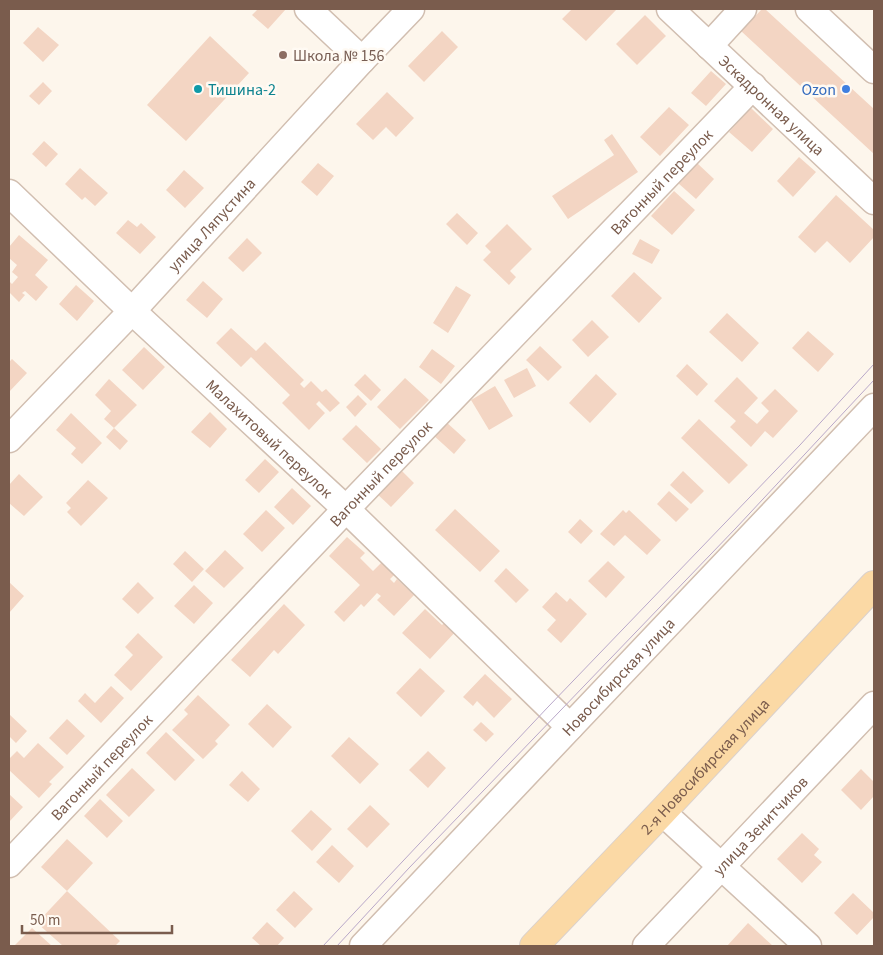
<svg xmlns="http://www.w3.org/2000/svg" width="883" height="955" font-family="'Source Sans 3',sans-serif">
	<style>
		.building { fill: #f3d5c3 }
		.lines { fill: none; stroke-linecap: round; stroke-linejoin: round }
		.minor-casing { stroke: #d1beb0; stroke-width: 29 }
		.major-casing { stroke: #dad1cd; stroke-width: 30 }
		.minor { stroke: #fff; stroke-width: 26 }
		.major { stroke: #fbd9a5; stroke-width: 28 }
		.tram { stroke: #b9a8c9; stroke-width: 1 }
		.education-dot { fill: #8d6e63; stroke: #fffaf3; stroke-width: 2 }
		.culture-dot { fill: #0f9aa8; stroke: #fffaf3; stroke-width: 2 }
		.shop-dot { fill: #3f7fe0; stroke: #fffaf3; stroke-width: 2 }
		.labels { text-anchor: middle; stroke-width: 5; stroke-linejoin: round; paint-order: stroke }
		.education-label { font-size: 16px; fill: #785e54; stroke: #fffaf3; text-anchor: start }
		.culture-label { font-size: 16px; fill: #0d838f; stroke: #fffaf3; text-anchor: start }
		.shop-label { font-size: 16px; fill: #366cbe; stroke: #fffaf3; text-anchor: end }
		.street-label { font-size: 16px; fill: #7a5c4d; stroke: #fffaf3 }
	</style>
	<rect width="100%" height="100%" fill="#fdf6ec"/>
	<path class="building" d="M258,9H286L268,29L252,15Z
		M572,9H617L586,41L562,19Z
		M762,9H765L874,109V154L741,31Z
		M645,15L666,36L637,65L616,44Z
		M38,27L59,45L43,62L23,43Z
		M442,31L458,47L424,82L408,66Z
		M210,36L249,73L186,141L147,105Z
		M711,71L726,84L706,106L691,93Z
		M43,82L52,91L39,105L29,96Z
		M387,92L414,118L396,137L386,127L373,140L356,124Z
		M669,107L689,125L660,156L640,137Z
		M751,108L773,129L752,152L729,132Z
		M612,134L638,172L568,219L552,196L614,155L604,140Z
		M44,141L58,154L46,167L32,154Z
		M799,157L816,172L793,197L777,181Z
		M318,163L334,176L317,196L301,182Z
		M697,163L714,179L696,199L678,183Z
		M80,168L108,193L95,206L85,197L82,200L65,184Z
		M184,170L204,188L185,208L166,190Z
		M674,191L695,210L672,235L651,216Z
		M836,195L874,230V237L850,263L827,241L815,253L798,237Z
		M457,213L478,233L467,245L446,224Z
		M128,220L137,227L141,223L156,237L140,254L116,233Z
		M507,224L532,249L510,271L516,277L509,285L483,260L491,252L485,246Z
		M19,235L48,260L35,275L48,287L36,301L25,291L22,293L25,295L19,302L9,292V281L12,284L18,277L12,272L17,265L9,258V247Z
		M247,238L262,253L243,272L228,258Z
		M640,239L660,250L652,264L632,254Z
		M634,272L662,298L639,323L611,296Z
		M203,281L223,299L207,318L186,300Z
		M76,285L94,301L77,321L59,304Z
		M456,286L471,295L448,333L433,323Z
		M727,313L759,343L742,362L709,332Z
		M592,320L609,337L588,357L572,340Z
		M231,328L256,351L265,342L304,380L300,384L304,388L311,381L322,392L326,389L340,403L330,412L319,401L316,404L325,413L309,430L282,403L290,395L251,357L241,367L216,343Z
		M808,331L834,354L818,372L792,348Z
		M540,346L562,367L548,381L526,360Z
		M144,347L165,367L143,390L122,370Z
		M432,349L455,366L441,384L419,367Z
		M12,359L27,373L9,392V362Z
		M687,364L708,384L697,396L676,376Z
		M527,368L536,386L514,398L504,380Z
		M365,374L381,390L371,401L354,385Z
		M596,374L617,394L590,423L569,403Z
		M737,377L758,398L744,413L757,424L769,411L761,403L775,389L798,411L773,438L765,431L751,447L730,427L736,421L714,401Z
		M405,378L429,400L400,429L377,407Z
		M109,379L137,405L114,428L104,419L111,411L95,395Z
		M495,386L513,416L489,430L471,400Z
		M358,395L367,404L355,417L346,407Z
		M210,412L227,429L210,448L191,432Z
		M71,413L102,443L82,464L71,454L76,448L56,430Z
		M699,419L748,465L729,484L681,438Z
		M445,421L466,440L454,454L432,434Z
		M356,425L381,449L367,463L342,439Z
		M114,428L128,441L120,450L106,437Z
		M265,459L279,472L259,493L245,480Z
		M399,468L414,483L391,507L375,492Z
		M683,471L704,491L691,504L670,485Z
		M19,474L43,497L24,516L9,503V485Z
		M88,480L108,498L81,526L67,512L71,508L66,503Z
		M292,488L311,506L293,525L274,507Z
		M669,491L689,509L676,522L657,504Z
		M455,509L500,551L480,572L435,530Z
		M266,510L285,528L262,552L243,534Z
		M623,510L626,513L629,510L661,540L647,555L625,535L614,546L600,534Z
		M580,519L593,531L581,544L568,532Z
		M347,537L365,553L360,558L373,571L383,561L396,573L390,579L394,583L397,579L414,595L394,616L377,600L381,596L377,593L364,607L361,604L344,622L334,612L360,585L329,556Z
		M225,550L244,568L224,588L205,571Z
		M185,551L204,569L192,582L173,564Z
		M608,561L625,577L606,598L588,581Z
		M506,568L529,590L516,603L494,581Z
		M9,582L24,596L9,613Z
		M138,582L154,598L138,614L122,599Z
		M194,585L213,603L194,624L174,606Z
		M556,592L567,602L570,598L587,614L561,643L547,630L556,620L542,607Z
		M284,604L305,625L278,654L274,650L250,677L231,660Z
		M425,609L442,625L448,619L458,629L430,659L402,633Z
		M138,633L163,657L131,691L114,675L133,655L125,647Z
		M420,668L445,691L421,717L396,693Z
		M485,674L512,699L494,718L477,701L473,706L463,697Z
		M111,686L124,698L101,723L78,701L85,693L95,703Z
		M198,695L230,725L215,741L218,744L203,759L172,730L188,714L184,710Z
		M267,704L292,727L273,748L248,724Z
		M9,714L27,731L16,743L9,736Z
		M67,719L85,736L67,755L49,738Z
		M481,722L494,734L486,742L473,730Z
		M166,732L195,760L175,781L146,753Z
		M349,737L379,764L360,784L331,756Z
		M38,743L64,767L49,782L52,784L39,798L9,770V759L17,751L24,758Z
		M428,751L446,768L428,788L409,770Z
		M132,768L155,790L129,817L106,795Z
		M861,769L874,782V796L861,810L841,790Z
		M242,771L260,789L248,802L229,785Z
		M9,794L23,807L9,822Z
		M100,799L123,821L107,838L84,816Z
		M370,805L390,824L367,848L347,829Z
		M311,810L332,829L312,851L291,831Z
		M802,833L819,849L814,855L822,862L802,883L777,859Z
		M67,839L93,863L67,891L41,867Z
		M332,845L354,866L339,883L316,862Z
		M67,891L120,941L115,946H63L37,923Z
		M294,891L313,909L295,928L276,910Z
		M853,893L874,913V917L857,935L834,913Z
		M267,922L284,938L277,946H261L252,938Z
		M748,923L773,946H727Z
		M32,928L52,946H14Z"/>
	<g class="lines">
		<defs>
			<g id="minor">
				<path d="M308,9L362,60"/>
				<path id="s1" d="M670,9L874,201"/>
				<path d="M809,9L874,70"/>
				<path d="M709,46L743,9"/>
				<path id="s2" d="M9,193L132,311L346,509L570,727"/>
				<path id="s3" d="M9,439L132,311L362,60L411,9"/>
				<path d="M662,812L808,946"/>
				<path id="s4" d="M9,864L346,509L753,86"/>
				<path id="s5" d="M363,946L570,727L874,407"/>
				<path id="s6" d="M646,946L874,705"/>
			</g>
			<g id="major">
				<path id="s7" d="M534,946L662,812L874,585"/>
			</g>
		</defs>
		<use href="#minor" class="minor-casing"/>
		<use href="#major" class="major-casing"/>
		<use href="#minor" class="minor"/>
		<use href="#major" class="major"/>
		<path class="tram" d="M323,946L548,707L800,445L874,364
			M337,946L409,868L736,528L874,380"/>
	</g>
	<circle class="education-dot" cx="283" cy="55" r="5"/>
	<circle class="culture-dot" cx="198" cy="89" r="5"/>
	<circle class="shop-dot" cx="846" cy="89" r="5"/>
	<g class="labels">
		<g class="education-label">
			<text x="293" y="61">Школа № 156</text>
		</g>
		<g class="culture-label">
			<text x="208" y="95">Тишина-2</text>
		</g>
		<g class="shop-label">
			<text x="836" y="95">Ozon</text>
		</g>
		<g class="street-label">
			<text dy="6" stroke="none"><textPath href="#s1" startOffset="140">Эскадронная улица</textPath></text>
			<text dy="6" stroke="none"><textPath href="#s4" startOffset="944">Вагонный переулок</textPath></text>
			<text dy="6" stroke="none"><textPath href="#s3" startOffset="295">улица Ляпустина</textPath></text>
			<text dy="6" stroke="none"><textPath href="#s2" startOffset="358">Малахитовый переулок</textPath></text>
			<text dy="6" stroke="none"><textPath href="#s4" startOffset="539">Вагонный переулок</textPath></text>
			<text dy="6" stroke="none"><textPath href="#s5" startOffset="371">Новосибирская улица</textPath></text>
			<text dy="6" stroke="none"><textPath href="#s7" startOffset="248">2-я Новосибирская улица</textPath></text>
			<text dy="6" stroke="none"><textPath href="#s4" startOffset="134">Вагонный переулок</textPath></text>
			<text dy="6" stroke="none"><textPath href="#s6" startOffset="166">улица Зенитчиков</textPath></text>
		</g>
	</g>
	<rect width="883" height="955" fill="none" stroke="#7a5c4d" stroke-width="20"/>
	<path d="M22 925v8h150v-8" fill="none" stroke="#7a5c4d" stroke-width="2.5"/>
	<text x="30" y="925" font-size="15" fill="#7a5c4d" stroke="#fffaf3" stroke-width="4" paint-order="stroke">50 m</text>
</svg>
